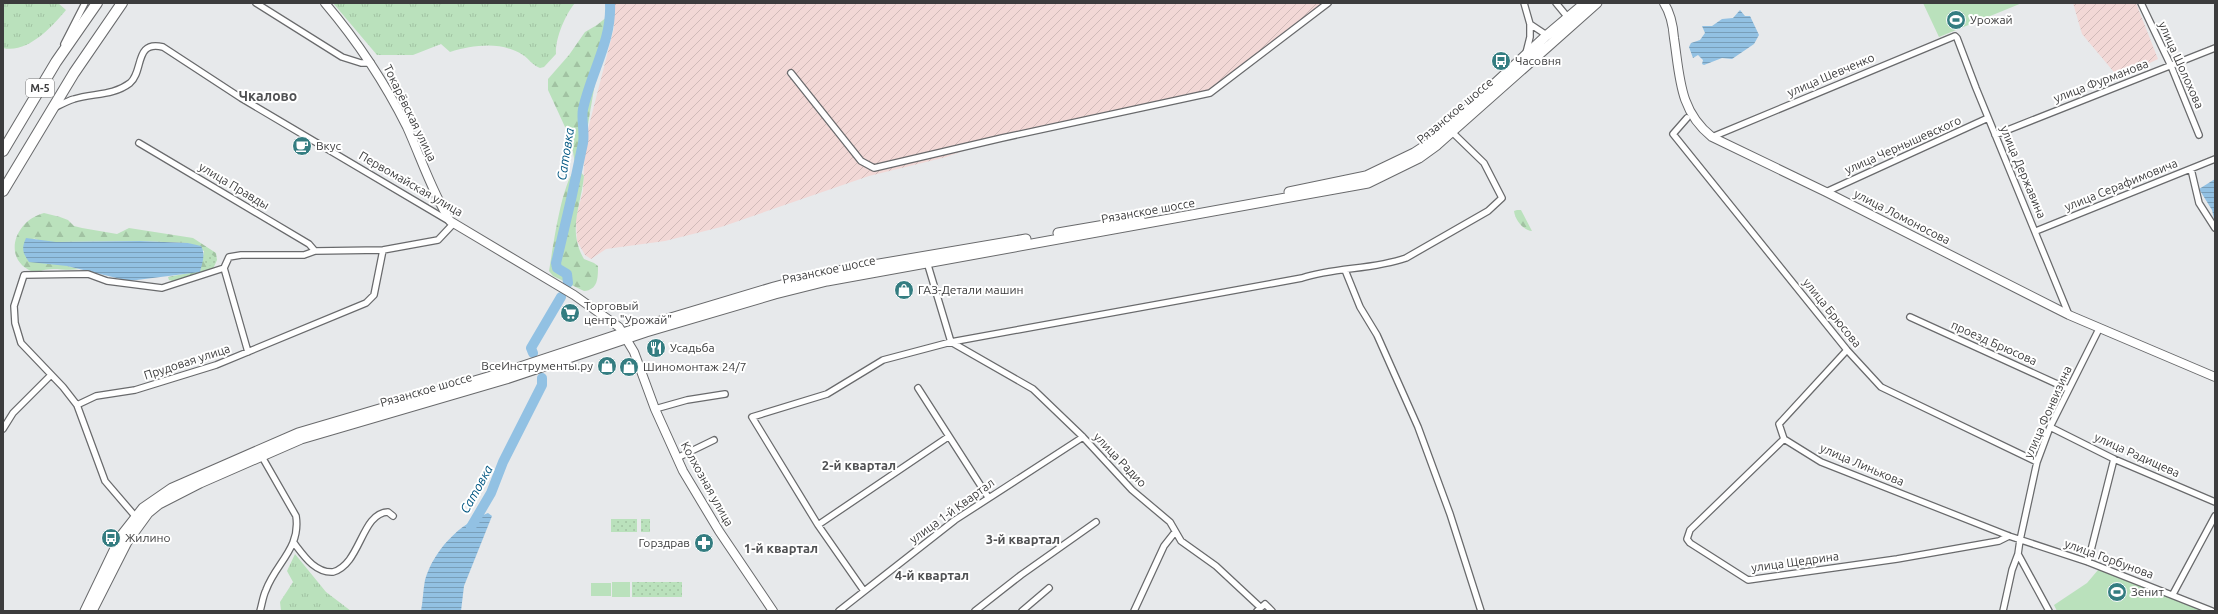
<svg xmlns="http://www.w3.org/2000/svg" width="2218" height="614" font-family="Ubuntu,sans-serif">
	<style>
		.industrial { fill: url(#industrial-furrows) }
		.grass { fill: url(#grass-tufts) }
		.forest { fill: url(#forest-firs) }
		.park { fill: url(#park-dots) }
		.pitch { fill: #bae1bc }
		.water { fill: url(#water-rules) }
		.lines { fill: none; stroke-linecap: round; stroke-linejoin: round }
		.river { stroke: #92c1e3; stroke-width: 10 }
		.street-casing { stroke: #696a6c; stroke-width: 8 }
		.secondary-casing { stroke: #696a6c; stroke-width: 10 }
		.primary-casing { stroke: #696a6c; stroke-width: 11 }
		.highway-casing { stroke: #696a6c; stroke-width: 12 }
		.street { stroke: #fff; stroke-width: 5.5 }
		.secondary { stroke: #fff; stroke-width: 8 }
		.primary { stroke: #fff; stroke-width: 9 }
		.highway { stroke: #fff; stroke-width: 10 }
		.labels { text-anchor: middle; stroke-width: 4; stroke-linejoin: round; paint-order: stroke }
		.shield { fill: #fff; stroke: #767677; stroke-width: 1 }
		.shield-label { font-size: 11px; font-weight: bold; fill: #3c3c3d }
		.poi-label { font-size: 12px; fill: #3c3c3d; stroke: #fff; text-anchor: start }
		.street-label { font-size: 12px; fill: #3c3c3d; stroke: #fff }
		.water-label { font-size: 13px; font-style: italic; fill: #005681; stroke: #fff }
		.neighbourhood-label { font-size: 13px; font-weight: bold; fill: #4f5052; stroke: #fff }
		.quarter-label { font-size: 14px; font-weight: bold; fill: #4f5052; stroke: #fff }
	</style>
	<defs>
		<pattern id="industrial-furrows" width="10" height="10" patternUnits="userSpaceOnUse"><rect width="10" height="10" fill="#f2d8d6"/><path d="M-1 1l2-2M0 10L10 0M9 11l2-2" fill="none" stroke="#d0bab9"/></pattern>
		<pattern id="grass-tufts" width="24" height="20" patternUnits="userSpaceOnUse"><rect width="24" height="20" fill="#bae1bc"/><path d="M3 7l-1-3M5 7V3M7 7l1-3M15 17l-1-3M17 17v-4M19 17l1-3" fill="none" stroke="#a1c2a2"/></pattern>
		<pattern id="forest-firs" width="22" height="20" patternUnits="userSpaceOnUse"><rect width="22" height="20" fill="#bae1bc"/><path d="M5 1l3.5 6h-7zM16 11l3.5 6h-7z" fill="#a1c2a2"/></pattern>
		<pattern id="park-dots" width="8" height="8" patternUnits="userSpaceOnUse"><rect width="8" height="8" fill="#bae1bc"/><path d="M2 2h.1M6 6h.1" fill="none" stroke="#a1c2a2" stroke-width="1.8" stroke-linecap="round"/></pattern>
		<pattern id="water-rules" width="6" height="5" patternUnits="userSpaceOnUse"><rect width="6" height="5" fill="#92c1e3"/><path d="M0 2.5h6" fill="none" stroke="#789eb9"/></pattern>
	</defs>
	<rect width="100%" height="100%" fill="#e7e9eb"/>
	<path class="industrial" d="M612,3H1326L1210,93L1011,134L946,157L869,176L721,227L665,241L606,249L591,259L585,255L577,241L576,217L583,191L585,141L614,28Z
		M2073,3H2136L2158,59L2119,78L2082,34Z"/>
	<path class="grass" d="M3,3H58L66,10C52,27 27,54 3,48Z
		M333,3H575C565,15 555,39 556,54L544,67L540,68C532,65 529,59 523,55C501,41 474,45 450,52L441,44L413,55H377Z
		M295,554L326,592L351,611H281L280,602L293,582L287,571Z"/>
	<path class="forest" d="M608,16L612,26L596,77L582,160L580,164H575L571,140L548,90V79L569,55L585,32L597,25Z
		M574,171H580L584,176C581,206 567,230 584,259L594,263L598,266C598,278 598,290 584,291L553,276L549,271C553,248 561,187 574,171Z
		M1517,210H1521L1532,231C1523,230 1515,220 1514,211Z
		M44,213L60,217L68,220L74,226L82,228L117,234L129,228L193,238L216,253L217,260L213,269L176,282L169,280L168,277L200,271L204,251L188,243L140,241L56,242H43L33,238L67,266L79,269C63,272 52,265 36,273C1,262 13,221 44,213Z"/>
	<path class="park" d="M204.5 260a5.5 5.5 0 1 1 11 0a5.5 5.5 0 1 1-11 0Z
		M611,519H637V532H611Z
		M641,519H650V532H641Z
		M632,582H682V597H632Z"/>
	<path class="pitch" d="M1923,3H2022L1939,37Z
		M2098,570L2188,602L2205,611H2057L2054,605L2087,583Z
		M612,582H630V597H612Z
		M591,583H611V596H591Z"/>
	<path class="water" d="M1740,10L1745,16H1750L1759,35L1754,44L1732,59L1722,58L1704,65L1702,64L1703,60L1698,55L1693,58L1689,47L1691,43L1700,40L1705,33L1702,26H1712L1722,19L1733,18Z
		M2215,179V223L2212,210L2199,189Z
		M26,238L56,242L140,241L188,243L201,246C206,255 202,263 200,272L129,281L67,266L29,262C23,253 21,249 26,238Z
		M488,513L492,516L464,586L461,611H421C423,601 423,590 425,580C434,550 459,524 488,513Z"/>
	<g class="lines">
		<path class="river" d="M568,283L567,274L557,268L556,263C566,223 575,183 583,143C585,132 581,120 583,109C591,72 612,41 610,3
			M533,353L531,348L561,297
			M471,527L491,493L503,462L542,385V378"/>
		<defs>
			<path id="street" d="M256,3L342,57L361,63H371
				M1524,3L1530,24L1548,36
				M1556,3L1570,20
				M2141,3L2171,66L2199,135
				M64,44L85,3
				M1526,53L1530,37V24
				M791,73L861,161L874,168L1002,138L1210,93L1328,3
				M54,108C60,105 67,101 74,99C93,93 113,96 130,83C144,71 134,40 163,47L241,98L449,221
				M1687,118L1673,134L1847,350L1881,387L2037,462
				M1995,135L2215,48
				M1712,137L1955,36L1957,38L1976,88L2069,315
				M139,143L309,244L315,251
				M2191,169L2199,203L2215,228
				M1826,192L1988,118
				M2036,231L2215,159
				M927,262L951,342L1033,389L1083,437L1132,490L1170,522L1181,541L1216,566L1260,607
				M1345,270L1360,307L1377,335L1418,427L1450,514L1481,611
				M1910,317L2068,389
				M1847,350L1779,424L1784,439L1821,462L2009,536L2088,562L2212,611
				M248,352L224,268L229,257L241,255H304L315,251L383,250L438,240L454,223
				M918,388L988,497
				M77,405L96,396L135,390L216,365L366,303L374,295L383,250
				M655,409L687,400L725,394
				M2050,427L2114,459L2215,502
				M3,429L13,413L51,375
				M1784,439L1690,530L1687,539L1690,543L1748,580L1897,559L1999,541L2009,536
				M677,458L714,440
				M135,516L105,481L77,405L63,387L21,343L15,323L14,306L24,275L88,274L107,281L162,288L224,268
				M818,525L948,437
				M294,543C304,556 315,573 333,572C361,564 361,513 388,512L393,516
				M2018,554L2049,611
				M2088,562L2114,459
				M864,591L818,525L752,417L827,394L883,360L951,342L1302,278C1336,267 1372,270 1406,258L1488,211L1502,198L1484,163L1452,132
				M2173,594L2215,516
				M260,611C262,604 263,596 266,590C276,563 301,548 296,516L261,455
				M839,611L955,520L1083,437
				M975,611L1021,575L1096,522
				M1022,611L1049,588
				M1134,611L1164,546L1175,532
				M1257,611L1265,604L1272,611
				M2003,611L2012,570L2018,554L2020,540L2037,462L2050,427L2099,329"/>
			<path id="secondary" d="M325,3C358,42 384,81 407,127C421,158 432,192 450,221L574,295L619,327L634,352L655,409L683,471L719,531L773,611
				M1664,3C1671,14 1673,25 1674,38C1680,77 1679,111 1712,137L1826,192L2069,315L2215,377"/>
			<path id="primary" d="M1289,192L1366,176L1414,153L1434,140L1546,36L1585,3
				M1058,233L1140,219
				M85,611L121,536L143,508L172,488L298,433L505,372L644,326L774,287L826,273L1026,239
				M92,611L127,542L148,513L159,504L200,483L301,439L506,379L646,332L775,294L827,281L1368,183L1419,158L1437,145L1597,3"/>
			<path id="highway" d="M3,151L56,62L97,3
				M3,191L74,73L122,3"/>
		</defs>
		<use href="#street" class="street-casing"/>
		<use href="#secondary" class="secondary-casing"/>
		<use href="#primary" class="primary-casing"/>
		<use href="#highway" class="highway-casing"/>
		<use href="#street" class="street"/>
		<use href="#secondary" class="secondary"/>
		<use href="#primary" class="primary"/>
		<use href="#highway" class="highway"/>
	</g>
	<defs>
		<symbol id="stadium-disc" viewBox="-11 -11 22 22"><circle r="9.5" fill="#347d81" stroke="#fff"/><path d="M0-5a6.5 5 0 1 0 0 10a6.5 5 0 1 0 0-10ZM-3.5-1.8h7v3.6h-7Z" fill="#fff"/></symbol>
		<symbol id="bus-disc" viewBox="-11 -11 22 22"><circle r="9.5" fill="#347d81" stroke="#fff"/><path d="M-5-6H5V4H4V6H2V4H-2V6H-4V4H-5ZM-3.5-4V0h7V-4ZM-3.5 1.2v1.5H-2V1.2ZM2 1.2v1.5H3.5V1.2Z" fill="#fff"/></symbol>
		<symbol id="cafe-disc" viewBox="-11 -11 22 22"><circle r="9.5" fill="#347d81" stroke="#fff"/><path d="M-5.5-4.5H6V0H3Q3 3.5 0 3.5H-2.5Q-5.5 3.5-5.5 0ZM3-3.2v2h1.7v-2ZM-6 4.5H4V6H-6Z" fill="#fff"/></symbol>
		<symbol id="shop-disc" viewBox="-11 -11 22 22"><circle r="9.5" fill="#347d81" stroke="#fff"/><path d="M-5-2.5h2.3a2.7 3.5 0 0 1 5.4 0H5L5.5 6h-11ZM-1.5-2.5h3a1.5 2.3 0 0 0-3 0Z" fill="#fff"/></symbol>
		<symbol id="supermarket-disc" viewBox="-11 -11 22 22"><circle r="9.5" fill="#347d81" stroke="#fff"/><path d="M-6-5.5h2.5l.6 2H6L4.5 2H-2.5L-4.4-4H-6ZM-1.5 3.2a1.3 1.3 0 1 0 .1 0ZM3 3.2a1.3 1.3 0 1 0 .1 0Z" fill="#fff"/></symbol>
		<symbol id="restaurant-disc" viewBox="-11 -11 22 22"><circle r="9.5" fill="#347d81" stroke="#fff"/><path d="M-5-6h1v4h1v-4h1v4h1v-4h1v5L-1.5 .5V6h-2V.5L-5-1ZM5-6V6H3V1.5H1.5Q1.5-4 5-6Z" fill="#fff"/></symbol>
		<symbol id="pharmacy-disc" viewBox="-11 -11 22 22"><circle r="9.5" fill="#347d81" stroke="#fff"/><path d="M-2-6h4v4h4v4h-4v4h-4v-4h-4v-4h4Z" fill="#fff"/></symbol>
	</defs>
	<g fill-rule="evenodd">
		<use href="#stadium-disc" x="1945" y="9" width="22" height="22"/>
		<use href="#bus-disc" x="1490" y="50" width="22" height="22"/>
		<use href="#cafe-disc" x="291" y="135" width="22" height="22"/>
		<use href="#shop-disc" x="893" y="279" width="22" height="22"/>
		<use href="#supermarket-disc" x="559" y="302" width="22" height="22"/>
		<use href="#restaurant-disc" x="645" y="337" width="22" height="22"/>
		<use href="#shop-disc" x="596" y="355" width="22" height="22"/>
		<use href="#shop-disc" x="618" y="356" width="22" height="22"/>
		<use href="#bus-disc" x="100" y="527" width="22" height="22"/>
		<use href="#pharmacy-disc" x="693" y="532" width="22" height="22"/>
		<use href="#stadium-disc" x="2106" y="581" width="22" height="22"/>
	</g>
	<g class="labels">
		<rect class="shield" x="26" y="79" width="28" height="18" rx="3"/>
		<g class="shield-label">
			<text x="40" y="92">М-5</text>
		</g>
		<g class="poi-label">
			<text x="1970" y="24">Урожай</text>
			<text x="1515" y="65">Часовня</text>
			<text x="316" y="150">Вкус</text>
			<text x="918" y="294">ГАЗ-Детали машин</text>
			<text x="584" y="310">Торговый<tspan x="584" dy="14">центр "Урожай"</tspan></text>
			<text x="670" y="352">Усадьба</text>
			<text x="593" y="370" text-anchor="end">ВсеИнструменты.ру</text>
			<text x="643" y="371">Шиномонтаж 24/7</text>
			<text x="125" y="542">Жилино</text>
			<text x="690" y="547" text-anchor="end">Горздрав</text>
			<text x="2131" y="596">Зенит</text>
		</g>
		<g class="street-label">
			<text transform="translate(2181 65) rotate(66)" y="4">улица Шолохова</text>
			<text transform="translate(1831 75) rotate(-23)" y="4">улица Шевченко</text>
			<text transform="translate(2101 81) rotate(-21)" y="4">улица Фурманова</text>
			<text transform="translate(1455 111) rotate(-40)" y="4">Рязанское шоссе</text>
			<text transform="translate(410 113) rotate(64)" y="4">Токарёвская улица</text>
			<text transform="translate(1903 145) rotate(-24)" y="4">улица Чернышевского</text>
			<text transform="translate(2023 172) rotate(67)" y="4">улица Державина</text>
			<text transform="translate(411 184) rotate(30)" y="4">Первомайская улица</text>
			<text transform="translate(2121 185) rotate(-22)" y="4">улица Серафимовича</text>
			<text transform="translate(234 186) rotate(31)" y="4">улица Правды</text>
			<text transform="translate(1148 211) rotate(-10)" y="4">Рязанское шоссе</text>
			<text transform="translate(1902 217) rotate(27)" y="4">улица Ломоносова</text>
			<text transform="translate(829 270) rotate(-12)" y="4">Рязанское шоссе</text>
			<text transform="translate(1832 313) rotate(51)" y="4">улица Брюсова</text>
			<text transform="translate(1994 343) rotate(24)" y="4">проезд Брюсова</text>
			<text transform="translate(187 362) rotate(-18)" y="4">Прудовая улица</text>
			<text transform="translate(426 390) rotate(-16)" y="4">Рязанское шоссе</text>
			<text transform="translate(2048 412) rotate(-66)" y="4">улица Фонвизина</text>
			<text transform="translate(2137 455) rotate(24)" y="4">улица Радищева</text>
			<text transform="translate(1120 460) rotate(46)" y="4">улица Радио</text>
			<text transform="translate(1862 465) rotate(23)" y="4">улица Линькова</text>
			<text transform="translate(707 484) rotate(61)" y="4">Колхозная улица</text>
			<text transform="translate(952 511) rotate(-36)" y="4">улица 1-й Квартал</text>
			<text transform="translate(2109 559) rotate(20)" y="4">улица Горбунова</text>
			<text transform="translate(1795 562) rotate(-8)" y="4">улица Щедрина</text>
		</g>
		<g class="water-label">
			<text transform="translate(565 154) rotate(-81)" y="5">Сатовка</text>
			<text transform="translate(476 489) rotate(-61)" y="5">Сатовка</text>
		</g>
		<g class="neighbourhood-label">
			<text x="859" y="470">2-й квартал</text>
			<text x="1023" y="544">3-й квартал</text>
			<text x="781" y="553">1-й квартал</text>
			<text x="932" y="580">4-й квартал</text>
		</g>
		<g class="quarter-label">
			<text x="268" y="101">Чкалово</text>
		</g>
	</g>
	<rect width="2218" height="614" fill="none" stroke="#3c3c3d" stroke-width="8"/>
</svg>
